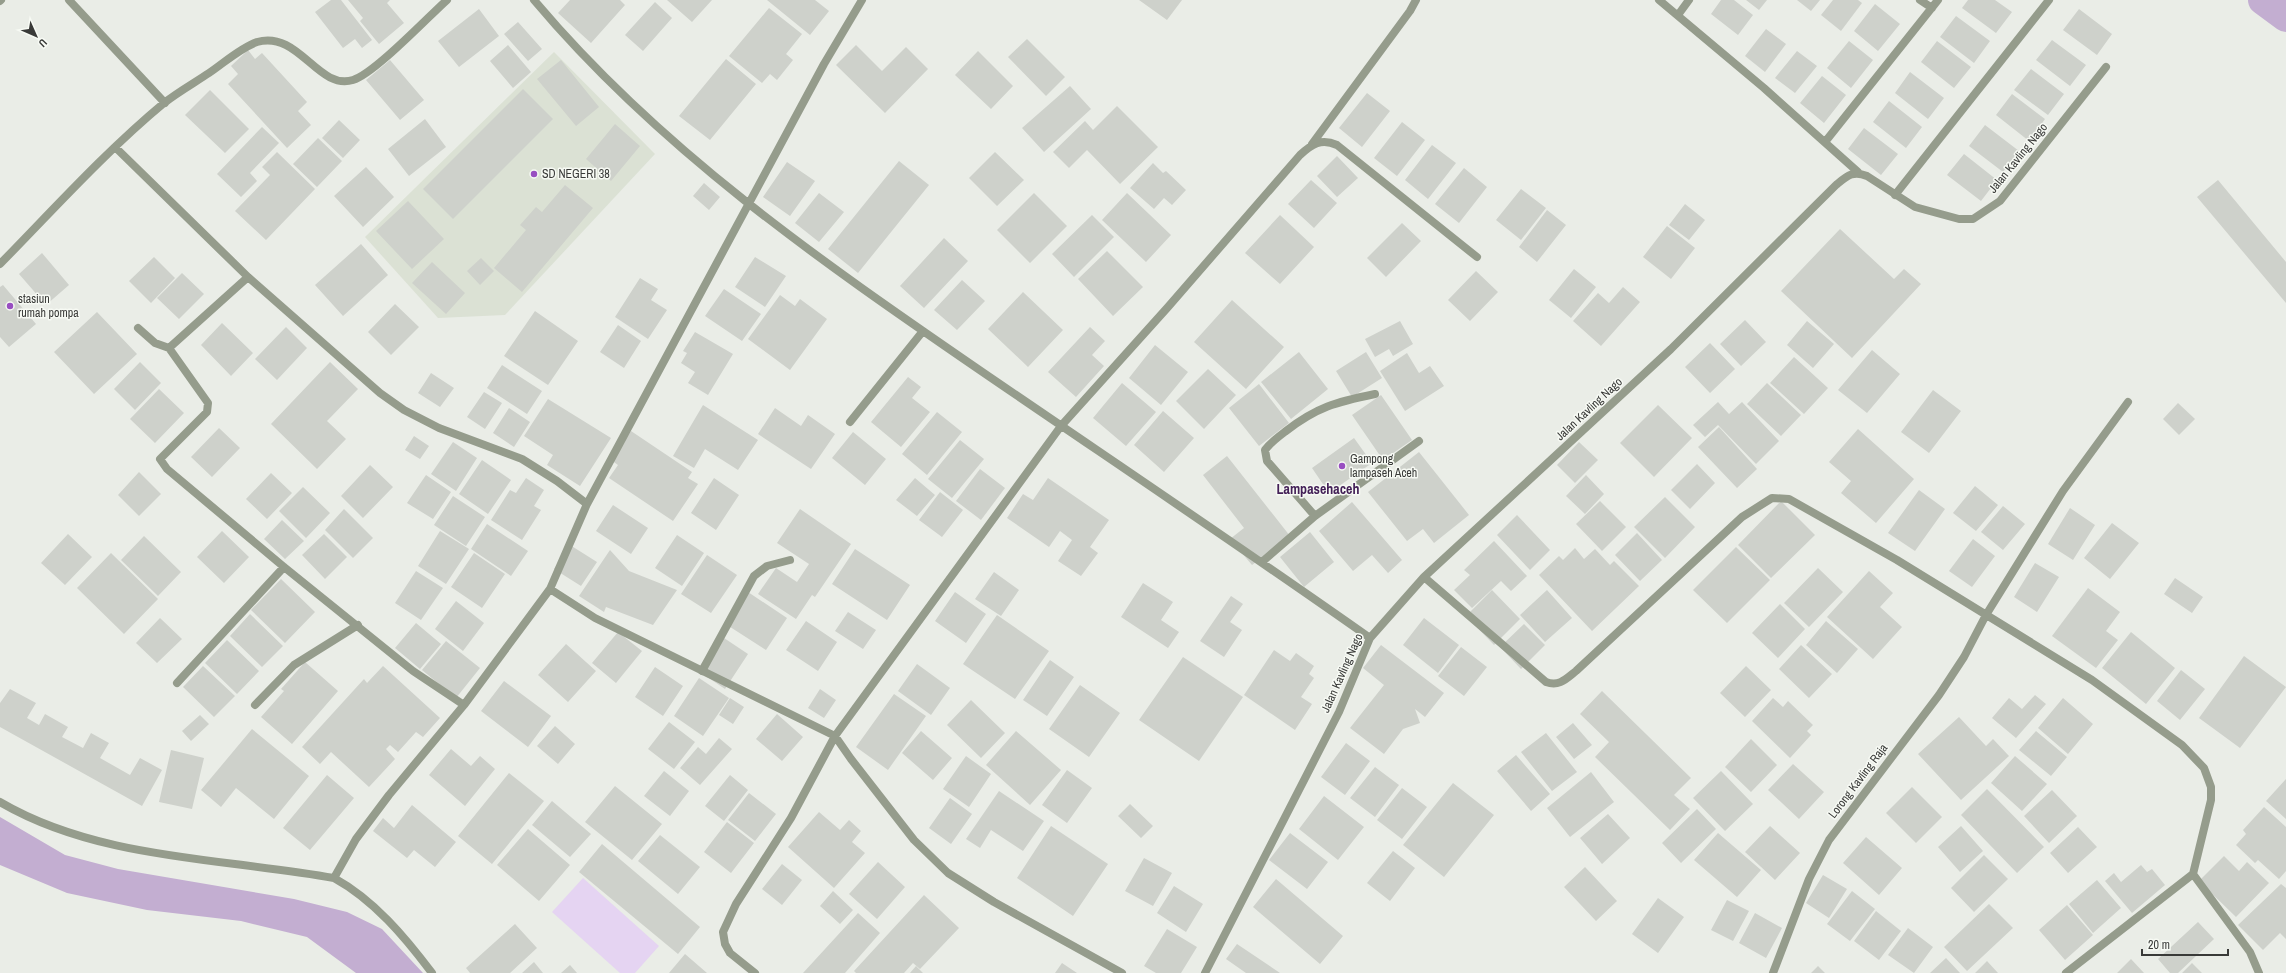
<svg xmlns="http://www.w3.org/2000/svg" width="2286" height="973" font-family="'Archivo Narrow',sans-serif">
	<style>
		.built { fill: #dbe1d4 }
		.green { fill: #e5d4f2 }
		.water { fill: #c3aed1 }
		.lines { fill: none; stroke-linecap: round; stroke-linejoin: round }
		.canal { stroke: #c3aed1; stroke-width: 30 }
		.building { fill: #ced1cb }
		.service { stroke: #959c8c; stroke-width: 8 }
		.minor { stroke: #959c8c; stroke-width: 8 }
		.poi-dot { fill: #984ec1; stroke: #f7faf4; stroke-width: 1.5 }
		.labels { text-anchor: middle; stroke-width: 3; stroke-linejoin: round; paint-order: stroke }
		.street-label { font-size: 12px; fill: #393a38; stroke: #f7faf4 }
		.poi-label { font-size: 12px; fill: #393a38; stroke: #f7faf4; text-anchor: start }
		.quarter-label { font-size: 14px; font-weight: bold; fill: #432057; stroke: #f7faf4 }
	</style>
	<rect width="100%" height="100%" fill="#eaede7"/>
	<path class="built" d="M554,52L655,154L505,315L438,318L365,237Z"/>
	<path class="green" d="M583,878L659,946L635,973H620L552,912Z"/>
	<path class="water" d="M0,817L65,855L118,869L294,899L347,912L382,929L423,973H356L307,937L241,921L147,910L67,893L0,865Z"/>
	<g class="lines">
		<path class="canal" d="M2263,0L2286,17"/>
	</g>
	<path class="building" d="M331,0H341L372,40L362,48L355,39L343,48L315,12Z
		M348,0H390L387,3L404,23L379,44L360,21L363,18Z
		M570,0H620L625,5L591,43L558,13Z
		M667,0H712L692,22Z
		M767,0H815L829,11L810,35Z
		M1139,0H1182L1167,20Z
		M1721,0H1734L1753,15L1738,35L1711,14Z
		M1746,0H1767L1759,10Z
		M1797,0H1820L1811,11Z
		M1833,0H1858L1862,3L1841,31L1821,15Z
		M1968,0H1995L2012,12L1996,33L1962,8Z
		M655,2L672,18L643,51L625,35Z
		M1875,4L1900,24L1878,51L1854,31Z
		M769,8L802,34L786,54L793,60L777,80L770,74L762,83L729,56Z
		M479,9L499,36L459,67L438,41Z
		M2079,9L2112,34L2097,55L2063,30Z
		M1956,16L1990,41L1974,63L1940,37Z
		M518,22L542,49L528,61L504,34Z
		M1766,29L1786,44L1765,72L1745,56Z
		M1027,39L1065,77L1046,96L1008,57Z
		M2052,40L2086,65L2070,86L2036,60Z
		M1849,41L1873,60L1851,88L1827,68Z
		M1937,41L1971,67L1954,88L1921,62Z
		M508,45L531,72L513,88L490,61Z
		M856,45L882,71L906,47L928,69L885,113L836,65Z
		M248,50L255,59L262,53L307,102L298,111L311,125L287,148L228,84L238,74L231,66Z
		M978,51L1013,86L991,109L955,75Z
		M1797,51L1817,66L1795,93L1775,78Z
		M726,59L756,84L710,140L679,116Z
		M390,60L424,100L400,120L366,80Z
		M561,60L599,107L576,126L537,79Z
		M2031,69L2064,94L2048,115L2014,90Z
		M1910,72L1944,98L1928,119L1895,93Z
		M1822,76L1846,95L1824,123L1800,103Z
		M1070,86L1091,109L1044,152L1022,128Z
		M523,89L553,119L453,219L423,189Z
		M210,90L249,129L225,153L185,115Z
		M1367,93L1390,111L1362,147L1339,128Z
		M2012,94L2045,119L2029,141L1996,115Z
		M1889,101L1922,127L1906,148L1873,122Z
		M1117,106L1158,147L1120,184L1087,150L1069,168L1053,152L1085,121L1093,130Z
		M425,119L446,147L409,176L388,149Z
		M339,120L360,140L343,158L322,138Z
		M1402,122L1425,140L1397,176L1374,158Z
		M615,124L640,146L611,181L586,159Z
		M1985,125L2019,151L2003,172L1969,146Z
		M262,127L279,143L250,173L257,181L241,197L217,174Z
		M1864,128L1898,154L1881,175L1848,149Z
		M318,138L342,161L317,187L293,164Z
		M1432,145L1456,163L1428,199L1405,180Z
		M277,152L315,189L266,240L235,211L270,175L262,167Z
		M995,152L1024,180L997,206L969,178Z
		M1964,154L1997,180L1981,201L1947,175Z
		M1337,156L1358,178L1337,197L1317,176Z
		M899,161L929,185L858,273L828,249Z
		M787,162L815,181L790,216L763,197Z
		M1153,163L1163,173L1166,171L1186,190L1172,205L1164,198L1154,209L1130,188Z
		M366,167L394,197L363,227L334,196Z
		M1464,168L1487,187L1459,223L1435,204Z
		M1311,180L1337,203L1314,228L1288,204Z
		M2218,180L2286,262V303L2197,197Z
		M704,183L720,197L709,210L693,196Z
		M565,185L593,208L522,292L494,268L526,230L520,225L536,207L542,212Z
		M1521,189L1546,208L1521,240L1496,220Z
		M819,193L844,212L819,242L795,223Z
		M1034,193L1067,226L1030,263L997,230Z
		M1127,193L1171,235L1146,262L1102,220Z
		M408,201L444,239L412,269L376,231Z
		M1685,204L1705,220L1689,240L1669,225Z
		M1547,210L1566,225L1537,262L1519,247Z
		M1092,215L1114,237L1074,277L1052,254Z
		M1280,215L1314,247L1280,284L1245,253Z
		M1402,223L1421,241L1386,277L1367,258Z
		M1667,226L1695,248L1671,279L1643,257Z
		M1840,229L1894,279L1904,269L1921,284L1852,358L1781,291Z
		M944,238L968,261L924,308L900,286Z
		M361,244L388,275L343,316L315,285Z
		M1107,251L1143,287L1113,316L1078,279Z
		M42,253L69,285L46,305L19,274Z
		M154,257L175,278L151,303L129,281Z
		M755,257L786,276L765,307L735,287Z
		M481,258L494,271L480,285L467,271Z
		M432,262L465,293L446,314L412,283Z
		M1574,269L1596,287L1571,318L1549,300Z
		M1476,271L1498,292L1470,321L1448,300Z
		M182,273L204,294L179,319L157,298Z
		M640,278L658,289L651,300L667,310L648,339L615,317Z
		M962,280L985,301L957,330L934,310Z
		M3,285L36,324L9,347L0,337V287Z
		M1623,287L1640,302L1601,346L1573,321L1598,293L1609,303Z
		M724,289L761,314L742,341L705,316Z
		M1023,292L1063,330L1028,367L988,329Z
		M780,295L795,306L800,299L827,319L790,370L748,339Z
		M1232,300L1284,347L1246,389L1194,342Z
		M395,304L419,327L391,355L368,332Z
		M535,311L578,341L548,385L504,356Z
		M97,312L137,354L94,394L54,352Z
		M1745,320L1766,342L1741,366L1720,344Z
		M1400,321L1413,344L1393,356L1389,349L1375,357L1365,339Z
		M1807,321L1834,344L1813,368L1787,345Z
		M222,323L253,353L231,376L201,345Z
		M618,325L641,341L624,368L600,352Z
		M286,327L307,348L277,380L255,359Z
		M1090,327L1105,341L1092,355L1104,366L1076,397L1048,372Z
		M695,332L733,354L708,395L688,383L695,372L681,363L687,353L683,351Z
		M1710,343L1735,369L1710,393L1685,367Z
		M1155,345L1188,372L1161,405L1129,378Z
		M1872,350L1900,374L1867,413L1838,390Z
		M1299,352L1328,389L1291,419L1261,382Z
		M1366,352L1382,378L1352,397L1336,371Z
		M1407,353L1419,373L1430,366L1444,386L1405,411L1380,371Z
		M1794,357L1828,388L1804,414L1770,383Z
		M140,362L161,383L135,410L114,389Z
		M330,362L358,389L327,421L346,439L317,469L271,424Z
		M502,365L542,391L527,414L487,388Z
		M1208,369L1236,395L1204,429L1176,401Z
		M431,373L454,388L440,407L418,393Z
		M908,377L921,387L912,398L930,412L901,447L871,422Z
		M1122,383L1156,412L1126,446L1093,418Z
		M1767,383L1801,415L1781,436L1747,404Z
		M1259,384L1289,423L1259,446L1229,408Z
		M159,389L184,413L155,443L130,419Z
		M1933,390L1961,411L1929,453L1901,432Z
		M484,392L502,403L485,429L467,417Z
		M1381,395L1412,440L1383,460L1352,415Z
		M548,399L611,438L580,486L547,465L553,455L524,436Z
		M1718,402L1729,414L1742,402L1779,441L1756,464L1718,425L1705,437L1693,425Z
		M2178,403L2195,419L2179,435L2163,419Z
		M703,405L758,440L738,470L705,449L694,468L673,456Z
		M1658,405L1692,438L1654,477L1620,443Z
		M509,408L530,422L514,447L493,433Z
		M775,408L801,426L808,415L835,434L811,469L758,434Z
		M1163,411L1194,438L1164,472L1134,445Z
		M937,412L962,432L927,475L902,454Z
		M1719,427L1757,469L1737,488L1698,447Z
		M219,428L240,448L212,477L191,457Z
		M1858,429L1914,479L1876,523L1841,493L1851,481L1829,462Z
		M631,431L692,472L688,478L698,484L673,521L609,478L618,465L611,460Z
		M853,432L886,459L865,485L832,458Z
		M414,436L429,446L420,459L405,450Z
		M1354,438L1372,463L1329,493L1312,468Z
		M960,440L984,459L952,498L928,479Z
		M453,442L477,458L456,491L431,474Z
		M1579,442L1598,460L1575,483L1557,465Z
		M1419,452L1469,515L1434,543L1423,529L1407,541L1368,492Z
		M1227,456L1290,536L1252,565L1230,539L1244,528L1203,475Z
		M482,460L511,480L488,514L459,494Z
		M1697,464L1715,483L1690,509L1671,490Z
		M370,465L393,487L363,518L341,496Z
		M980,469L1005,488L981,520L956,501Z
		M139,472L161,494L139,516L118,495Z
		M271,473L292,493L267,519L246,499Z
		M426,475L451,492L433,519L407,503Z
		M1586,475L1604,494L1585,514L1566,496Z
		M526,478L544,490L534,506L541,510L522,540L491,520L510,490L516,493Z
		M714,478L739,495L716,530L691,513Z
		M915,478L935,495L917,516L896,500Z
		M1048,478L1109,520L1090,547L1098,553L1081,576L1058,561L1072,540L1060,531L1049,547L1007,518L1023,494L1033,500Z
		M1975,486L1998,505L1976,531L1953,513Z
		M303,487L330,513L306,538L279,511Z
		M1919,490L1945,509L1915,551L1888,533Z
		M940,492L963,510L942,537L919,520Z
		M453,496L485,517L466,546L434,525Z
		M1665,497L1695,527L1665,558L1634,527Z
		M1600,501L1626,527L1602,551L1576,524Z
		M1781,501L1815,535L1771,578L1738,545Z
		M1352,502L1402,560L1388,573L1372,555L1353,571L1319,531Z
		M613,505L648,528L631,554L596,531Z
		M2003,506L2025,524L2003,550L1981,532Z
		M2070,508L2095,525L2073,560L2048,544Z
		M344,509L373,538L353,558L325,530Z
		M800,509L851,544L815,597L812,595L796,619L758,594L776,568L797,582L809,564L777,543Z
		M1517,515L1550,550L1530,570L1497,535Z
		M282,520L304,541L285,559L264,539Z
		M2112,523L2139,543L2110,579L2084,558Z
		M487,524L528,551L511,576L471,549Z
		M222,531L249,557L224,583L197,557Z
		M440,531L469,549L446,584L418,566Z
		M1310,532L1334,562L1304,587L1280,557Z
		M1637,533L1662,560L1640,581L1615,555Z
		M68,534L92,557L65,585L41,563Z
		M324,534L347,557L325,579L302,555Z
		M677,535L704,553L682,586L655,568Z
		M144,536L181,572L158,596L121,560Z
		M1973,539L1995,556L1972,587L1949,571Z
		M1494,541L1527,576L1511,591L1501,581L1472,608L1454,590L1470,575L1464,570Z
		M570,545L597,562L581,586L554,569Z
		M1736,547L1770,580L1727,623L1693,590Z
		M1575,548L1584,559L1595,549L1610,565L1614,561L1639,586L1592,631L1539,575L1559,556L1563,560Z
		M855,549L910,585L887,620L832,584Z
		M610,550L629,571L677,590L653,625L606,607L604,612L579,596Z
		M111,553L158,599L124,634L77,588Z
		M474,553L505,574L482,608L451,587Z
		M707,555L737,575L711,613L681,594Z
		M2035,563L2059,577L2037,612L2014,597Z
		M1818,568L1843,592L1809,627L1784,603Z
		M416,571L443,588L421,620L395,603Z
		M1869,571L1893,593L1880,607L1902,627L1873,659L1827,617Z
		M994,572L1019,590L1001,616L975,599Z
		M2175,578L2203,597L2192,613L2164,594Z
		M281,579L315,612L285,643L251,610Z
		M1143,583L1173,602L1161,620L1179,632L1168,648L1121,617Z
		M2088,588L2120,612L2106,631L2118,640L2096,668L2052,636Z
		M745,590L787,618L766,650L724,623Z
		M1492,590L1520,619L1494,645L1466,616Z
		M1547,590L1572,618L1545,642L1520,615Z
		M955,592L986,614L966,643L935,621Z
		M1231,596L1243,604L1230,622L1242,630L1224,657L1200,641Z
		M456,601L484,623L463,651L435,629Z
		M1780,604L1805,629L1778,658L1752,633Z
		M848,612L876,630L863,649L835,631Z
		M250,614L283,646L262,667L230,636Z
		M997,615L1049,651L1015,699L963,664Z
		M160,618L182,639L157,663L136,643Z
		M1424,618L1459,645L1438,673L1403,645Z
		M806,621L837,642L818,671L786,650Z
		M1826,621L1858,649L1837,673L1806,645Z
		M416,623L441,644L420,669L395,648Z
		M1524,624L1545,645L1521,669L1500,647Z
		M618,632L642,651L616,683L592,663Z
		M2131,632L2175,668L2146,704L2102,668Z
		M721,636L748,654L725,689L697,670Z
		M227,640L259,671L237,694L205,663Z
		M446,641L480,668L456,698L422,670Z
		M566,644L596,671L568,702L538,675Z
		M1381,645L1444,693L1425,717L1415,709L1420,723L1403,729L1384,754L1350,728L1384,685L1363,668Z
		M1801,645L1832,674L1809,698L1779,669Z
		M1461,647L1487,667L1464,696L1438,676Z
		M1274,650L1290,661L1296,653L1314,666L1309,674L1314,678L1301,697L1312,704L1295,730L1244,695Z
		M2244,656L2286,687L2240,748L2199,718Z
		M1183,657L1243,697L1199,761L1139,720Z
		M1050,660L1074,677L1047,716L1023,700Z
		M305,662L338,691L292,744L261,717L284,691L281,689Z
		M917,664L950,688L931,715L898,691Z
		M203,666L235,696L214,717L183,687Z
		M383,666L440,718L423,737L416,732L398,752L390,745L386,749L395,759L369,787L331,752L320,764L302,747L364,679L367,683Z
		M1746,666L1771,690L1745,717L1720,693Z
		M655,667L683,686L663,716L635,697Z
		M2181,670L2205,689L2180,720L2157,701Z
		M699,678L729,698L703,736L674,716Z
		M504,681L551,716L528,747L481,711Z
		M1080,685L1120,713L1089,757L1049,729Z
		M10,689L36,703L27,718L39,725L45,714L68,727L62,737L83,748L91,733L109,743L100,758L130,775L140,758L162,770L142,806L0,727V703Z
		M820,689L836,700L824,718L808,708Z
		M1602,691L1691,778L1674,795L1690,809L1670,830L1595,757L1609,742L1580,714Z
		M894,694L926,716L888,770L856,747Z
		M2035,695L2046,704L2016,738L1992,718L2009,698L2022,709Z
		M730,698L744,707L733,724L719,715Z
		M1773,698L1783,707L1788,701L1813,725L1807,731L1811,735L1790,758L1752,721Z
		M2063,698L2093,724L2068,754L2038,728Z
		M971,700L1005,733L981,758L947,725Z
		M777,714L803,737L782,761L756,739Z
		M200,715L209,724L191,741L182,731Z
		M1959,717L1986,746L1993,739L2009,756L1961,800L1918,754Z
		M669,722L695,742L674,769L648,749Z
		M1573,723L1592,745L1574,759L1556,737Z
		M555,726L575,744L558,764L537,746Z
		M252,729L309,776L274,819L236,788L221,807L201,790Z
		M921,731L952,758L933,780L902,753Z
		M1016,731L1061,770L1030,805L986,765Z
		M2036,731L2067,757L2051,776L2019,750Z
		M1546,733L1577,772L1552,791L1521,752Z
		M719,738L732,749L700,785L680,768L698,747L706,754Z
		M1751,739L1777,765L1751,792L1725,767Z
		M1346,743L1370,761L1345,795L1321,777Z
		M451,749L471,766L480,756L495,769L465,806L429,775Z
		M171,750L204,758L192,809L159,802Z
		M1516,755L1550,794L1531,811L1497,771Z
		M966,756L991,774L969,807L943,789Z
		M2015,756L2047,784L2022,811L1991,783Z
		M1793,764L1824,792L1799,819L1768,790Z
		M1375,767L1399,785L1375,817L1350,798Z
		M1067,770L1092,788L1067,823L1042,805Z
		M664,771L689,791L670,816L644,796Z
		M1721,771L1753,804L1725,831L1693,798Z
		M1591,772L1614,802L1570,837L1547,808Z
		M509,773L544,801L492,864L458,836Z
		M327,775L354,798L310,850L283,828Z
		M730,775L748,790L724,821L705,806Z
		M2286,779V819L2266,801Z
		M1453,783L1494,815L1444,877L1403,845Z
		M615,786L662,824L632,860L585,822Z
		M1912,787L1942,817L1916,843L1886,813Z
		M1402,788L1427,807L1402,839L1377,820Z
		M1987,789L2044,847L2017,873L1961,815Z
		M2052,790L2077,816L2049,843L2024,816Z
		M999,791L1044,821L1023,851L991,830L980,848L966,839Z
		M749,793L776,814L755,841L728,820Z
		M1324,796L1364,827L1338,860L1299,829Z
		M950,798L972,814L951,844L929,828Z
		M552,801L591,834L570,857L532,825Z
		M1130,804L1153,826L1141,838L1118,816Z
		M412,805L456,842L435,867L414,850L407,858L373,831L383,818L394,828Z
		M2264,807L2286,827V871L2279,879L2258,860L2255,863L2236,845L2246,834L2243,830Z
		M1697,809L1716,829L1681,863L1662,843Z
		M819,812L840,830L849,820L861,831L852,842L865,853L834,888L788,847Z
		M1608,814L1630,838L1602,864L1580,838Z
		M727,822L754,843L731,873L704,852Z
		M1051,826L1108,864L1073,916L1017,878Z
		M1770,826L1800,853L1775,880L1745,852Z
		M1961,826L1983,851L1960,872L1938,847Z
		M2078,827L2097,847L2068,873L2050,853Z
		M528,829L570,865L539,901L497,865Z
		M1290,833L1328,862L1307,889L1269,860Z
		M1718,833L1761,870L1737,897L1694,860Z
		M660,835L700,867L678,894L638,861Z
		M1866,837L1902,868L1879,895L1843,863Z
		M602,844L700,927L678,954L579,872Z
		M1393,851L1415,868L1390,901L1367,883Z
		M1984,855L2008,879L1974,912L1951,888Z
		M2224,856L2239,871L2247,862L2269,883L2236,917L2199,881Z
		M1144,858L1172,873L1153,906L1125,891Z
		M878,862L905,887L877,919L849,894Z
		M782,864L802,880L782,905L762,889Z
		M2141,865L2147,872L2152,869L2165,885L2132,913L2105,881L2114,873L2121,882Z
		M1585,867L1617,901L1596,921L1564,887Z
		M1823,875L1847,889L1829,918L1806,903Z
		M1276,879L1343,936L1320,964L1253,907Z
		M2097,880L2121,908L2093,933L2069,904Z
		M2281,884L2286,888V939L2280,933L2263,950L2238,925Z
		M1174,886L1203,904L1186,932L1157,913Z
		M833,891L853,910L840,924L820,906Z
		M1852,891L1875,909L1850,941L1827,924Z
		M924,895L959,928L920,969L913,963L904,973H856L854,971Z
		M1658,898L1684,917L1658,953L1632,934Z
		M1727,900L1749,911L1733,941L1711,930Z
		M1989,904L2013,928L1967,971L1944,947Z
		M2067,905L2093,935L2065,960L2039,930Z
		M1876,911L1901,931L1879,960L1854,941Z
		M858,913L880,933L845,973H803Z
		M1755,913L1782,928L1766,958L1739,943Z
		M2198,922L2214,939L2178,973H2170L2158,959Z
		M515,924L537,948L510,973H470L466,968Z
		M1908,928L1933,947L1914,973L1888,955Z
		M1167,929L1197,947L1181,973H1156L1144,966Z
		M1237,944L1280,973H1246L1226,959Z
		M685,954L707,973H669Z
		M1946,958L1960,973H1930Z
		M2131,959L2144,973H2117Z
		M1987,961L1998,973H1975Z
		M534,962L543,973H522Z
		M1062,963L1077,973H1055Z
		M2192,963L2202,973H2182Z
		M570,965L577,973H561Z
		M916,966L923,973H910Z
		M1818,966L1825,973H1811Z"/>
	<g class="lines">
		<path class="service" d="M702,671L754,576L767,566L790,560"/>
		<path class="minor" d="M69,0L165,103
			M534,0C660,150 821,261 981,371C1111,460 1241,547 1370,638
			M1659,0L1764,88L1858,172
			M1920,0L1932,8
			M0,1L1,0
			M1678,15L1689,0
			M1825,142L1938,0
			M1312,144L1410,11L1416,0
			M115,147L248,277L380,393L404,410L439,428L522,459L557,481L587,504
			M1895,195L2049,0
			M0,264C53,210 105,152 164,103C178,92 194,83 209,73C224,63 240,48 257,42C299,30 318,91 353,80C374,74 428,17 447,0
			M138,328L155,343L169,348L248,277
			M169,348L208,403L207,412L160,459L167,469L284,567L413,671L464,705
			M850,422L923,331
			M1315,516L1267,461L1265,450C1271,442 1278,437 1286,431C1317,407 1336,402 1375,394
			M1262,562L1315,516L1419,441
			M1424,577L1546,682C1559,687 1566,679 1576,671L1742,517L1772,498L1789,499L1897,560L2092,680L2182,745L2204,768L2211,787V800L2193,874L2250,952L2259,973
			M550,589L595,618L835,736L851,759L914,840L948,873L994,902L1122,973
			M177,683L284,567
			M255,705L294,665L358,625
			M0,802C99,860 224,858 334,878C374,900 405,937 432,973
			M334,878L356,839L389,795L464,705L550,589L587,504L824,64L862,0
			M755,973L730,953L725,944L723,932L736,904L791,818L835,736L1061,426L1168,307L1300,155C1312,144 1321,138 1337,145L1477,257
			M1205,973L1339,712L1370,638L1424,577L1671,349L1836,185C1847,176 1853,170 1867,176L1915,207L1959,219H1973L2000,201L2106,67
			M1773,973L1809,879L1829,840L1939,695L1964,657L1986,615L2063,491L2128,402
			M2066,973L2193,874"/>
	</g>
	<g class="poi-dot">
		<circle cx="534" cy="174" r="4"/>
		<circle cx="10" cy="306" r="4"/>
		<circle cx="1342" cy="466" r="4"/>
	</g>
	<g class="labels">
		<g class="street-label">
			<text transform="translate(2018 158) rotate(-51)" y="4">Jalan Kavling Nago</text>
			<text transform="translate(1589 409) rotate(-43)" y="4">Jalan Kavling Nago</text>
			<text transform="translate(1342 673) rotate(-66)" y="4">Jalan Kavling Nago</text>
			<text transform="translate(1858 781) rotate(-53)" y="4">Lorong Kavling Raja</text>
		</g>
		<g class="poi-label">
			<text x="542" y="178">SD NEGERI 38</text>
			<text x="18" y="303">stasiun<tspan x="18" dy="14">rumah pompa</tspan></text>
			<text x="1350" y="463">Gampong<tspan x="1350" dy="14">lampaseh Aceh</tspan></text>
		</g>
		<g class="quarter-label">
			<text x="1318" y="494">Lampasehaceh</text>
		</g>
	</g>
	<g transform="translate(36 36) rotate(135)" stroke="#f7faf4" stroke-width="3" paint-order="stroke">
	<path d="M0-3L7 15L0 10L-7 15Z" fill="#393a38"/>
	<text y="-6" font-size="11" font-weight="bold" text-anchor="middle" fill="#393a38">U</text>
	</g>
	<path d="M2142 949v6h86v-6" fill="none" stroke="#393a38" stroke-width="2"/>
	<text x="2148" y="949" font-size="12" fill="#393a38" stroke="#f7faf4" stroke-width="3" paint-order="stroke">20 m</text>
</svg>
